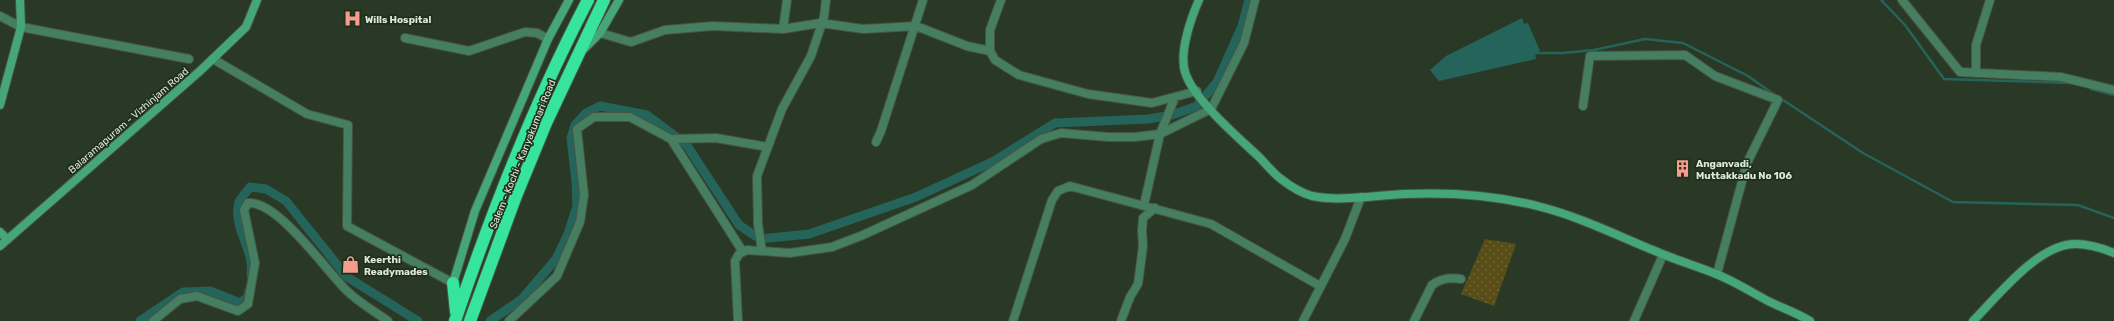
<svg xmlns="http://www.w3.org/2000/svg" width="2114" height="321" font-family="Rubik,sans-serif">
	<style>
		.park { fill: url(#park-dots) }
		.water { fill: #25645a }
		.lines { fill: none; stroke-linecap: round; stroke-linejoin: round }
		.stream { stroke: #25645a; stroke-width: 2.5 }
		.canal { stroke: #25645a; stroke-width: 9 }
		.street-casing { stroke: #465542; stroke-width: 10 }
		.secondary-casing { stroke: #465542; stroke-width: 10 }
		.highway-casing { stroke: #465542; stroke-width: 14 }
		.street { stroke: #457e61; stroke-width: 8 }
		.secondary { stroke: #45a779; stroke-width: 8 }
		.highway { stroke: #37e49c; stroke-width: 12 }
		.labels { text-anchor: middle; stroke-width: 3.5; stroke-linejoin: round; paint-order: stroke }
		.poi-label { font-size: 10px; font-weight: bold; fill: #dee8db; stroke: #1f2f1b; text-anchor: start }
		.street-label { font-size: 10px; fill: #dee8db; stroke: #1f2f1b }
	</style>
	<defs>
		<pattern id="park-dots" width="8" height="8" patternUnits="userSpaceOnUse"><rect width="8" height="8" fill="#594d17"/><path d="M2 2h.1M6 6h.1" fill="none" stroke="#706738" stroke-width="1.8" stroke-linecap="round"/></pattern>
	</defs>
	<rect width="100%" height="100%" fill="#293925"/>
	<path class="park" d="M1485,239L1516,244L1494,306L1461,294Z"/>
	<path class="water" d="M1522,18L1524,24L1528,23L1540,51L1535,53L1536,59L1439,81L1430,70L1446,56Z"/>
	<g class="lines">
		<path class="stream" d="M1881,0L1905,25L1944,79L2071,83
			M1532,53H1563L1594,50L1645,39L1683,43L1748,76L1775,95
			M2091,89L2114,95
			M1780,98L1863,153L1953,202L2078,205L2114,218"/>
		<path class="canal" d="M251,275C255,250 232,228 239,202C241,197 247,192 250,187L266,189L286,201L347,277L418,321
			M140,321L183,292L210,291L240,303L248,297L249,290
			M490,321L522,299L556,259L568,234L577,206L576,182L571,138L575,125L586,113L600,106L647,115L686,144L739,225L760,239L809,234L916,197L994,161L1055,123L1148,119L1172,115L1197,106L1217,82L1242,26L1249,0"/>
		<defs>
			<path id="street" d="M1001,0L990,30V51L995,60L1019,75L1088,94L1152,103L1197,91
				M1902,0L1960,72L2061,77L2114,90
				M0,16L21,27L189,59
				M783,29L787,0
				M600,33L631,42L665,30L713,26L783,29L821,23L863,29L916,26L967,46L990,51
				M405,38L469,51L525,32L537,33L548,39
				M213,59L307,114L348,125L347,226L453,283
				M1976,73V45L1990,0
				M1583,106L1590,56L1685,55L1715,76L1778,100L1747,163L1717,274
				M671,139L716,138L768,147
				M876,142L881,131L923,0
				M1144,205L1160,134L1175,97
				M762,251L758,224L757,176L782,109L811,56L824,17L826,0
				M153,321L180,299L197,296L238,311L248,304L255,263L244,210L248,203C277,200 325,269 346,290C358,302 374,311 388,321
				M509,321L557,276L580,222L584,195L577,129L594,117H630L671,139L743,252
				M738,321L735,261L739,254L747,250L790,253L832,247L863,235L972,185L1041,139L1061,133L1108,137H1135L1160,134L1211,109L1244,43L1255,0
				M1013,321L1052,200L1058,191L1070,186L1211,224L1320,286
				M1121,321L1130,297L1138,284L1143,246L1142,231L1143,218L1155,208
				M1303,321L1345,239L1361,197
				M1414,321L1432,285C1441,278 1450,277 1461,279
				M1634,321L1663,255"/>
			<path id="secondary" d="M1199,0C1191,18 1179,52 1185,72C1193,99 1238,137 1259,157C1266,164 1273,173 1281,179C1290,186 1301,193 1312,196C1340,202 1377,195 1405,194C1452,192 1496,195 1541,207C1584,218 1624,239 1665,255C1682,262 1699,267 1716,274C1734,281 1751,292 1768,301C1782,308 1797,313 1810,321
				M584,49L600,33L619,0
				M0,105L21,27L20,0
				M0,232L7,239
				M0,246L200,71L246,27L257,0
				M453,283L475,211L548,39L569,0
				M1973,321C1997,297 2038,244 2075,244C2088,244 2102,248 2114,253"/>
			<path id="highway" d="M453,283L456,312
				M455,321C492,211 534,103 588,0
				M470,321L516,196L546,123L604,0"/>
		</defs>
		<use href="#street" class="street-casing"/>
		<use href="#secondary" class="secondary-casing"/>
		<use href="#highway" class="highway-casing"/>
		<use href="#street" class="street"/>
		<use href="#secondary" class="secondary"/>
		<use href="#highway" class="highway"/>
	</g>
	<defs>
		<symbol id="hospital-bare" viewBox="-9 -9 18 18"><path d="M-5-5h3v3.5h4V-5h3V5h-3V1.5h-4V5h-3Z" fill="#f49d8c" stroke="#1f2f1b" stroke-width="2.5" paint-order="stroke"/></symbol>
		<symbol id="building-bare" viewBox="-9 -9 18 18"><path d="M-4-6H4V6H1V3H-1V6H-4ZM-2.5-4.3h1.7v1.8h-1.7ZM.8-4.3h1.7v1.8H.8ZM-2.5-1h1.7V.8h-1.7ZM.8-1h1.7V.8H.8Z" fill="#f49d8c" stroke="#1f2f1b" stroke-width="2.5" paint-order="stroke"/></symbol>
		<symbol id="shop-bare" viewBox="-9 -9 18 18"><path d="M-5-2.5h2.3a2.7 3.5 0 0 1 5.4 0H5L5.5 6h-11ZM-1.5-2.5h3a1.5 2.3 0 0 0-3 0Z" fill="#f49d8c" stroke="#1f2f1b" stroke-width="2.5" paint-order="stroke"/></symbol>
	</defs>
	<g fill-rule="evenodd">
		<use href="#hospital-bare" x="340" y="6" width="25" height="25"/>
		<use href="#building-bare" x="1670" y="156" width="25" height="25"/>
		<use href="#shop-bare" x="338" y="252" width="25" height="25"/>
	</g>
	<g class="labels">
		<g class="poi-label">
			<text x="365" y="23">Wills Hospital</text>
			<text x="1696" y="167">Anganvadi,<tspan x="1696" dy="12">Muttakkadu No 106</tspan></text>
			<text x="364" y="263">Keerthi<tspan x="364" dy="12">Readymades</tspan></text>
		</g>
		<g class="street-label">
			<text transform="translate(128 120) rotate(-41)" y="4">Balaramapuram - Vizhinjam Road</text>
			<text transform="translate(522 154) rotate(-68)" y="4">Salem - Kochi - Kanyakumari Road</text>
		</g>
	</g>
</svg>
